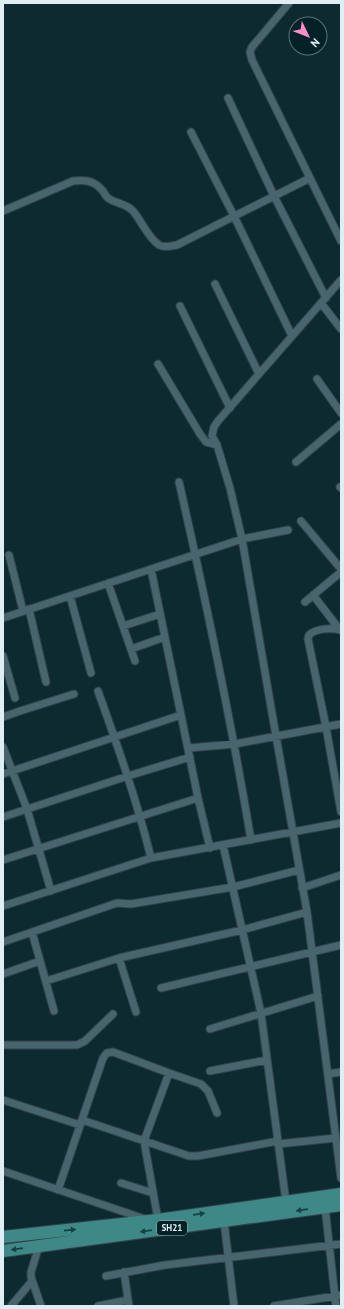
<svg xmlns="http://www.w3.org/2000/svg" width="344" height="1309" font-family="'PT Sans',sans-serif">
	<style>
		.lines { fill: none; stroke-linecap: round; stroke-linejoin: round }
		.street-casing { stroke: #314349; stroke-width: 9 }
		.primary-casing { stroke: #314349; stroke-width: 14 }
		.street { stroke: #48656d; stroke-width: 7 }
		.primary { stroke: #3e8887; stroke-width: 12 }
		.oneway { fill: #154044 }
		.labels { text-anchor: middle; stroke-width: 4; stroke-linejoin: round; paint-order: stroke }
		.shield { fill: #042127; stroke: #9db0b5; stroke-width: 1 }
		.shield-label { font-size: 9px; font-weight: bold; fill: #deeef2 }
	</style>
	<rect width="100%" height="100%" fill="#0e2a31"/>
	<g class="lines">
		<defs>
			<path id="street" d="M289,3L252,47L250,52L252,60L341,241
				M228,98L274,196L326,298
				M191,132L234,216L292,336
				M3,211L73,181C84,180 93,180 101,189C104,191 105,196 108,198C116,204 126,203 133,211C141,220 148,238 159,245C164,248 171,246 177,245L310,178
				M341,280L218,421L214,427L212,436L217,445L230,488L242,539L276,736L307,912L341,1178
				M215,284L259,374
				M321,303L341,329
				M180,306L230,408
				M158,364L200,434L206,442L217,445
				M317,379L341,413
				M296,462L341,424
				M179,482C206,601 231,720 251,840
				M340,487L341,488
				M301,521L341,569
				M9,555L23,611
				M151,569L198,798L210,848
				M108,583L135,661
				M313,595L340,630
				M70,596L91,673
				M305,602L341,572
				M29,609L46,682
				M3,618L242,539L288,530
				M123,626L160,614
				M341,630C331,628 316,628 309,635L308,639L326,727L341,812
				M131,649L165,637
				M3,656L15,698
				M98,691C118,747 137,801 151,858
				M3,717L20,711L74,694
				M3,747L27,809L51,891
				M189,748L235,744L341,724
				M3,774L181,715
				M3,817L128,776L190,757
				M223,845L261,1013L286,1202
				M3,860L198,798
				M302,888L341,875
				M3,906L151,858L341,823
				M32,932L54,1011
				M3,942L117,903L131,904L233,887L299,870
				M119,958L136,1012
				M3,974L40,961
				M46,981L119,958L242,930L307,912
				M161,988L341,945
				M210,1029L318,996
				M3,1045H77L85,1041L113,1014
				M210,1071L267,1060
				M328,1074L341,1072
				M3,1100L80,1125
				M82,1120L189,1156H198L278,1141
				M278,1144L336,1138
				M3,1171L145,1219
				M121,1183L153,1193
				M58,1190L103,1058L107,1053L113,1052L169,1073L201,1084L208,1091L217,1113
				M325,1207L336,1306
				M158,1220L144,1141L169,1073
				M224,1221L234,1306
				M39,1246L31,1272V1277L41,1306
				M124,1272L129,1306
				M106,1276L165,1265L341,1244
				M11,1306L32,1281
				M98,1306L128,1300
				M274,1306L341,1295"/>
			<path id="primary" d="M3,1237L158,1220L341,1194
				M3,1251L341,1205"/>
		</defs>
		<use href="#street" class="street-casing"/>
		<use href="#primary" class="primary-casing"/>
		<use href="#street" class="street"/>
		<use href="#primary" class="primary"/>
	</g>
	<defs><path id="oneway-solid" d="M-6-.8H1V-3.2L6.5 0L1 3.2V.8H-6Z"/></defs>
	<g class="oneway">
		<use href="#oneway-solid" transform="translate(302 1210) rotate(172)"/>
		<use href="#oneway-solid" transform="translate(199 1214) rotate(-8)"/>
		<use href="#oneway-solid" transform="translate(70 1230) rotate(-6)"/>
		<use href="#oneway-solid" transform="translate(146 1231) rotate(172)"/>
		<use href="#oneway-solid" transform="translate(17 1249) rotate(172)"/>
	</g>
	<g class="labels">
		<rect class="shield" x="157" y="1221" width="30" height="14" rx="3"/>
		<g class="shield-label">
			<text x="172" y="1231">SH21</text>
		</g>
	</g>
	<rect width="344" height="1309" fill="none" stroke="#deeef2" stroke-width="8"/>
	<g transform="translate(308 36) rotate(133)"><circle r="19" fill="#042127" stroke="#5b7378"/>
	<path d="M0-3L7 15L0 10L-7 15Z" fill="#f98fc9"/>
	<text y="-6" font-size="11" font-weight="bold" text-anchor="middle" fill="#deeef2">N</text>
	</g>
</svg>
